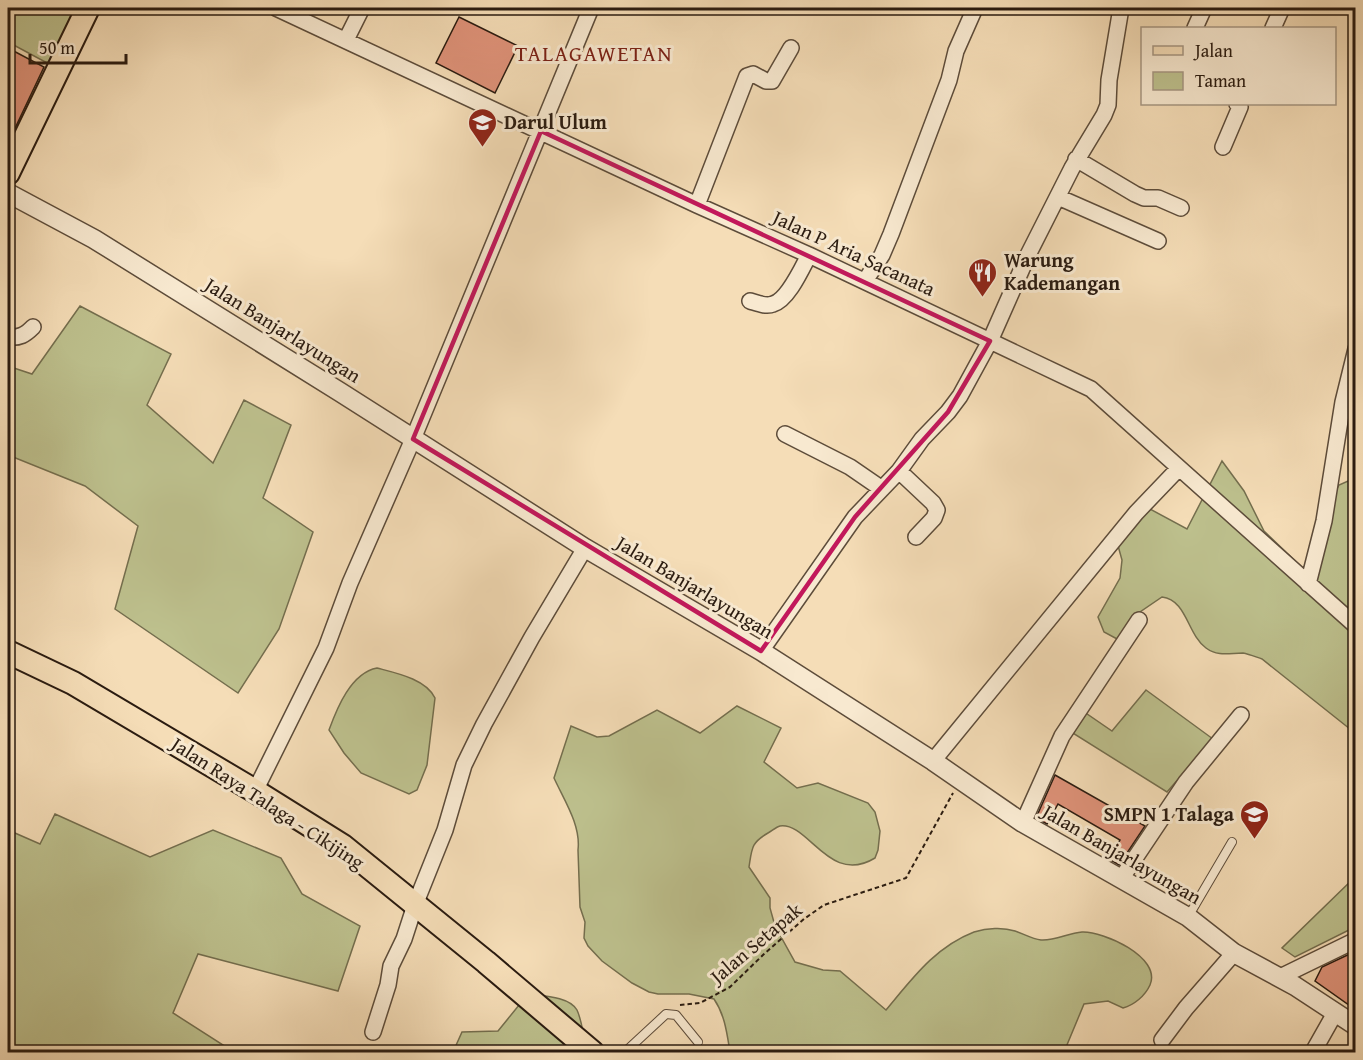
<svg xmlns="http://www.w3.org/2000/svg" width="1363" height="1060" font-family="'Gentium Book Plus',serif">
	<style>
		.green { fill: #bdc08d; stroke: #746e4e; stroke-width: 1.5 }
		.building { fill: #df9279; stroke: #2a1b10; stroke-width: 1.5 }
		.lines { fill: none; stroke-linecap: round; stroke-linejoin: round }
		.service-casing { stroke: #5d4c3a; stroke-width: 10 }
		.minor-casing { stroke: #5d4c3a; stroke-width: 18 }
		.tertiary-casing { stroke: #5d4c3a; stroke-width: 21 }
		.primary-casing { stroke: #2a1b10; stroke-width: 26 }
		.path { stroke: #2a1b10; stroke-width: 2; stroke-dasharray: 4.5 3; stroke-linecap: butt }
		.service { stroke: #f8e9d0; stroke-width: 8 }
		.minor { stroke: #f8e9d0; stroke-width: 15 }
		.tertiary { stroke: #f8e9d0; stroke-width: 18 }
		.primary { stroke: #f5ddb7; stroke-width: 22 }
		.marked { fill: none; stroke: #c2185b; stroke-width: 4.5; stroke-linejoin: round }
		.labels { text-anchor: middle; stroke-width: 6; stroke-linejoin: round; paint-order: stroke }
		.poi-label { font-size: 20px; font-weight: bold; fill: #2a1b10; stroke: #f8e9d0; text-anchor: start }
		.street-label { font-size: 20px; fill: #2a1b10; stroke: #f8e9d0 }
		.quarter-label { font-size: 22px; letter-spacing: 1.5px; fill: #7a1f14; stroke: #f8e9d0 }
	</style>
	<rect width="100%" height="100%" fill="#f5ddb7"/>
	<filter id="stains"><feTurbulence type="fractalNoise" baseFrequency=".00333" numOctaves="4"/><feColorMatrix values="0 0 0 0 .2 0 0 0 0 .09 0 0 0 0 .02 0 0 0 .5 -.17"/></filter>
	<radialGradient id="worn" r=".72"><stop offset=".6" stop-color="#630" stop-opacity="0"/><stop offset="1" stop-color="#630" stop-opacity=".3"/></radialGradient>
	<path class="green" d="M8,8H82L49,64L8,42Z
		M80,306L171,354L147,405L213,463L244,400L291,425L263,498L313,532L279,629L238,693L115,609L138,526L85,486L8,455V366L32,374Z
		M1222,461L1244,491L1264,531L1314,579L1331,501L1339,485L1355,478V733L1262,659C1256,657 1249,654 1243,653C1230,653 1218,657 1206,648C1187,634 1187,600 1162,597L1140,612L1133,629L1119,640L1104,632L1098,617L1120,578L1122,560L1117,542L1137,502L1187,529Z
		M377,668C396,673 426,679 435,698L427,765L417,790L409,794L361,773L344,753L329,730C337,708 351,673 377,668Z
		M1146,690L1213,739L1167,792L1060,725L1074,705L1112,731Z
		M737,706L781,728L764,762L797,788L818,783L868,803L875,812L880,831L878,850L875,858C829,886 809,822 780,826C776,827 772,831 768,833C751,843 752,848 749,867L770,898V908L775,926L795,962L823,970L840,971L886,1010C912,979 935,947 974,932C987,928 1003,927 1015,931C1024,934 1032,939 1041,940C1055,941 1068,933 1082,932C1103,931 1162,957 1150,985C1145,996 1134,1005 1123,1008L1108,1001L1084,1004L1064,1052H730C727,1034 725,1015 714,999L689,994H658L649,992L632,983L602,961L588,946L584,938L585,922L580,907L578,850C581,825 564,800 554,778L571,726L597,737L609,736L657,710L700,733Z
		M55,814L150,857L213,830L281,858L302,894L360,926L338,991L198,954L173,1013L234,1052H8V830L40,844Z
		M1355,877V927L1295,957L1282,948Z
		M528,994C542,996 569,996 577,1010C583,1023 583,1039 588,1052H453L462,1032L498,1031Z"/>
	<path class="building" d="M459,17L518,46L495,93L436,63Z
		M8,48L44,67L8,143Z
		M1055,775L1145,826L1119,865L1109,859L1120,840L1058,804L1047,824L1036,818Z
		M1356,951V1010L1315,981L1322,967Z"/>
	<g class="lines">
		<defs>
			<path id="service" d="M70,8L83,14
				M1188,917L1232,842
				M625,1052L666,1014L676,1015L698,1042"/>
			<path id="minor" d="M276,8L697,205L809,255L1091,389L1356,626
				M1195,28L1204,8
				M1273,28L1282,8
				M346,40L362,8
				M1223,147L1240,107L1237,104
				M1076,159L1135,194L1144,198H1158L1181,208
				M1058,197L1158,241
				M697,205L747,76L753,74L766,81H772L791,48
				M865,281L882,255L891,234L949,80L956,51L975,8
				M750,301C757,303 766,307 773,304C788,300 802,268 809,255
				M8,337C20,338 25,335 33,327
				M785,434L850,467L882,489
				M899,471L933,503L937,510L934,518L916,537
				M1308,584L1324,521L1343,402L1356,349
				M761,651L855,517L899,471L922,439L948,412L960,396L990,341L1028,255L1072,168L1104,115L1108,105L1109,80L1121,8
				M933,761L1136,513L1179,468
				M255,791L326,648L350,583L413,439L591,8
				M1023,823L1062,736L1139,620
				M1121,879L1186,782L1241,715
				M1280,977L1356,940
				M373,1032L388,985L391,966L404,939L415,905L445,830L464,765L484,724L532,637L585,548
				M1162,1040L1186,1008L1234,953
				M1313,1052L1335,1013"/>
			<path id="tertiary" d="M8,193L94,239L340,392L585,548L761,651L933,761L1023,823L1188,917L1234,953L1295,986L1356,1026"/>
			<path id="primary" d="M8,173L88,8
				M8,652L73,683L255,791L343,846L486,962L592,1052"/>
		</defs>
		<use href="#service" class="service-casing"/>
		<use href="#minor" class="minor-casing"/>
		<use href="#tertiary" class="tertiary-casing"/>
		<use href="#primary" class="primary-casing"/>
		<path class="path" d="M680,1005L700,1003L730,987L764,954L804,919L824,905L906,878L953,793"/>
		<use href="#service" class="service"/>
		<use href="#minor" class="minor"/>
		<use href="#tertiary" class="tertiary"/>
		<use href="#primary" class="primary"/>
	</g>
	<path class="marked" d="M541,131L990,341L948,412L855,517L761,651L413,439Z"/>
	<defs>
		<symbol id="university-pin" viewBox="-11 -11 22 30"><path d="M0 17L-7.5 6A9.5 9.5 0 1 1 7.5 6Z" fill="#8f2418" stroke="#f8e9d0"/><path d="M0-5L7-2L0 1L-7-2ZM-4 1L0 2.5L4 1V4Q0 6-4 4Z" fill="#fff"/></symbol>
		<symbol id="restaurant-pin" viewBox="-11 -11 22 30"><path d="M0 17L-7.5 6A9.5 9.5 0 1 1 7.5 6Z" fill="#8f2418" stroke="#f8e9d0"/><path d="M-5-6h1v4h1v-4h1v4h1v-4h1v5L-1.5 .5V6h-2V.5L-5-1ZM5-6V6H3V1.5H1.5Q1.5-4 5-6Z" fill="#fff"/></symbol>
		<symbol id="school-pin" viewBox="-11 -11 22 30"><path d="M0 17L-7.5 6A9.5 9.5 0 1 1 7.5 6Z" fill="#8f2418" stroke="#f8e9d0"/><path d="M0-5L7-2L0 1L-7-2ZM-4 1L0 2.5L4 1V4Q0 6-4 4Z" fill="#fff"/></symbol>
	</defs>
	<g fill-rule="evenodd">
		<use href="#university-pin" x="466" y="106" width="33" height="45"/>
		<use href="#restaurant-pin" x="966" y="256" width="33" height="45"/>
		<use href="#school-pin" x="1238" y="798" width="33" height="45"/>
	</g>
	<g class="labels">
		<g class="poi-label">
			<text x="504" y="129">Darul Ulum</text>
			<text x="1004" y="267">Warung<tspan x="1004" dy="23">Kademangan</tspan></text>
			<text x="1234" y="821" text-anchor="end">SMPN 1 Talaga</text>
		</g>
		<g class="street-label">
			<text transform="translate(854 253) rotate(25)" y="7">Jalan P Aria Sacanata</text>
			<text transform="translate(283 330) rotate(32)" y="7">Jalan Banjarlayungan</text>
			<text transform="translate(695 587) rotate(31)" y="7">Jalan Banjarlayungan</text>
			<text transform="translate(268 803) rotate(33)" y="7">Jalan Raya Talaga - Cikijing</text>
			<text transform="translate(1122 854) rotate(30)" y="7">Jalan Banjarlayungan</text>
			<text transform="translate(756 943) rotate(-40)" y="7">Jalan Setapak</text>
		</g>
		<g class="quarter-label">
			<text x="594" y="61">TALAGAWETAN</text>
		</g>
	</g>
	<rect width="1363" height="1060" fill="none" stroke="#f5ddb7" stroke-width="30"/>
	<rect x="9" y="9" width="1345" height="1042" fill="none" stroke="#2a1b10" stroke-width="3"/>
	<rect x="15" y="15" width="1333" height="1030" fill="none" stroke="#2a1b10" stroke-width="1.5"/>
	<rect x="1141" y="27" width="195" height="78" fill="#f8e9d0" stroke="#a69783" stroke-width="1.5"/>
	<rect x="1153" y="46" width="30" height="9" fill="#f5ddb7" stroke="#a69783" stroke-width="1.5"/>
	<text x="1195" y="57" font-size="18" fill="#2a1b10">Jalan</text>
	<rect x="1153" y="72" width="30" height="18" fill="#bdc08d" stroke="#a69783" stroke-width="1.5"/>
	<text x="1195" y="87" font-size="18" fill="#2a1b10">Taman</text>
	<path d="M30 54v9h96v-9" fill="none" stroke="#2a1b10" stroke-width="3"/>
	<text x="39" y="54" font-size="18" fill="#2a1b10" stroke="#f8e9d0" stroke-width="4.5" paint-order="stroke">50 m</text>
	<rect width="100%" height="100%" filter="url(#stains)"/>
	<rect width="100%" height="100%" fill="url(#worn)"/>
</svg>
